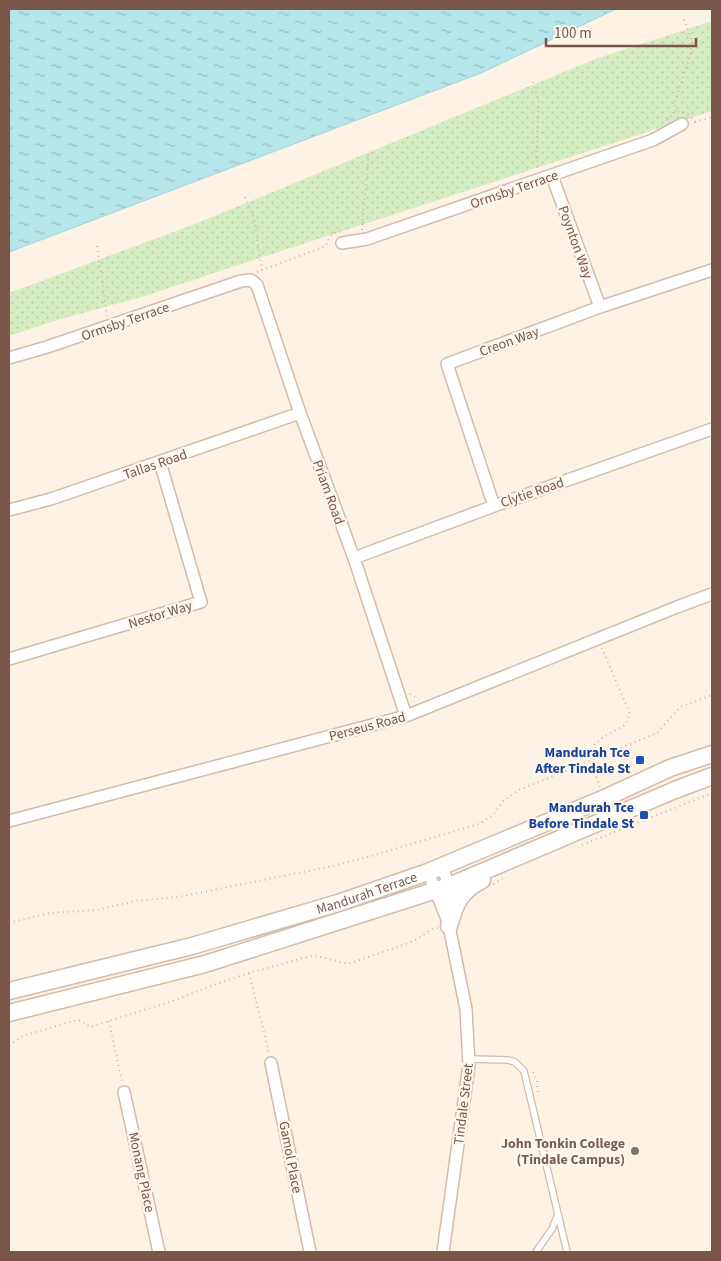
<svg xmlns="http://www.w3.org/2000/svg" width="721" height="1261" font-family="'Source Sans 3',sans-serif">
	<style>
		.grass { fill: url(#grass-dots) }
		.water { fill: url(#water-ripples); stroke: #9cd6dc }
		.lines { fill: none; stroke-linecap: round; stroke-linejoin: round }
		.service-casing { stroke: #d3bbab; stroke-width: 8 }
		.minor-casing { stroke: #d3bbab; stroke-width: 14 }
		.secondary-casing { stroke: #d6baa9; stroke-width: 19 }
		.path { stroke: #dbb19c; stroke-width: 2; stroke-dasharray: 1 4; stroke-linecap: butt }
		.service { stroke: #fff; stroke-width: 5.5 }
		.minor { stroke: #fff; stroke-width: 11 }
		.secondary { stroke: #fff; stroke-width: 16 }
		.transit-dot { fill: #1a4fb4; stroke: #fff6ec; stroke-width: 2 }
		.education-dot { fill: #8d6e63; stroke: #fff6ec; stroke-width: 2 }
		.labels { text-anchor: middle; stroke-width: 4.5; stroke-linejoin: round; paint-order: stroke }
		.street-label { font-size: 14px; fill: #795647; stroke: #fff6ec }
		.transit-label { font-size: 14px; font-weight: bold; fill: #164399; stroke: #fff6ec; text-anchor: end }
		.education-label { font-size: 14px; font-weight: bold; fill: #785e54; stroke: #fff6ec; text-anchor: end }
	</style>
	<defs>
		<pattern id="grass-dots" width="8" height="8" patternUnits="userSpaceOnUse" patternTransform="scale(1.25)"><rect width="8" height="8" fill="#d5edc1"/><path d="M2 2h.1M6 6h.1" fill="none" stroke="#bacda7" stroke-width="1.8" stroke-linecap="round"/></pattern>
		<pattern id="water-ripples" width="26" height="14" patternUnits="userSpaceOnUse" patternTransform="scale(1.25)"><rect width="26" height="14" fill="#b6e5ea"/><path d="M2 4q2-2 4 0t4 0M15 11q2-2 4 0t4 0" fill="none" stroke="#99bcbf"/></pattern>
	</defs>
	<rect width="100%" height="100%" fill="#fef2e4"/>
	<path class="grass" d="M712,21V111L229,268L145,296L61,319L9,336V293L195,224L595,59Z"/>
	<path class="water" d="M9,9H616L481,73L9,252Z"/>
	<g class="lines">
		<defs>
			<path id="service" d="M469,1059L508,1060L515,1062L524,1071L567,1252
				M536,1252L552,1229L558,1214"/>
			<path id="minor" d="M552,176L600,307
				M342,243L367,239L653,140L682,124
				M9,358L47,347L241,281L251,280L257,285L300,413L354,558L406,716
				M494,506L447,364L600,307L712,270
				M9,510L51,499L300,413
				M354,558L494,506L712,429
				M9,659L201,602L160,462
				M9,821L406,716L677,607L712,594
				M442,866L449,886V926L466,1009L469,1065L443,1252
				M428,872L447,919
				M271,1063L310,1252
				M124,1092L159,1252"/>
			<g id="secondary">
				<path d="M449,926C455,904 460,891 482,880"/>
				<path id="s1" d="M9,991L192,946L338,903L428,872L605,798L670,768L712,754"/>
				<path d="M9,1013L205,964L449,886L675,790L712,776"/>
			</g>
		</defs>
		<use href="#service" class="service-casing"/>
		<use href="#minor" class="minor-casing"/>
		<use href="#secondary" class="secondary-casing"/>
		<path class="path" d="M533,82L539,102L536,156L538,168
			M676,111L674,104L691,53V38L683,17
			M667,120L676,111L687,113L695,122
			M695,122L712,117
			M245,197L254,218L262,270
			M362,230L369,150
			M97,246L107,316
			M257,272L326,246C329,235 333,232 344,231
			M410,694L419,699
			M600,787L590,761L592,747L603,737L625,725L630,714L602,648
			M582,845L712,793
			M493,884L504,878
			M9,923L50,913L97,910L135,901L178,897L333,866L371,856L479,824L494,814L503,801L519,790L657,733L680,707L712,695
			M249,973L269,1053
			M109,1021L122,1082
			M9,1045L23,1036L69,1022L79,1020L90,1027L176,1000L208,987L249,973L314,955L348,964L414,941L434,928H438
			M533,1072L537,1080L538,1094"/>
		<use href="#service" class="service"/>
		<use href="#minor" class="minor"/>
		<use href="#secondary" class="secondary"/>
	</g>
	<g class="transit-dot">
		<rect x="635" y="755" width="10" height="10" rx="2.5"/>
		<rect x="639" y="810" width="10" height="10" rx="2.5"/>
	</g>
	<circle class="education-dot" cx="635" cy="1151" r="5"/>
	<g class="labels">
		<g class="street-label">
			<text transform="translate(514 189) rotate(-19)" y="5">Ormsby Terrace</text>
			<text transform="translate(576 242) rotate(70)" y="5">Poynton Way</text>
			<text transform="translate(125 321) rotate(-19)" y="5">Ormsby Terrace</text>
			<text transform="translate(509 341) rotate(-20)" y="5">Creon Way</text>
			<text transform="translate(155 464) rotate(-19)" y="5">Tallas Road</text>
			<text transform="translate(329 492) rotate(70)" y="5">Priam Road</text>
			<text transform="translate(532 492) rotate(-19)" y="5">Clytie Road</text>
			<text transform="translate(160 614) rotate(-17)" y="5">Nestor Way</text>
			<text transform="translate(367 726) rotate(-15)" y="5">Perseus Road</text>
			<text dy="5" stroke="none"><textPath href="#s1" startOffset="371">Mandurah Terrace</textPath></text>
			<text transform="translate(463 1104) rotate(-83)" y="5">Tindale Street</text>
			<text transform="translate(291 1157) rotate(79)" y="5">Gamol Place</text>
			<text transform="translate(142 1172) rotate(78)" y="5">Monang Place</text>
		</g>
		<g class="transit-label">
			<text x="630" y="757">Mandurah Tce<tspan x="630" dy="16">After Tindale St</tspan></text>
			<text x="634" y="812">Mandurah Tce<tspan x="634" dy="16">Before Tindale St</tspan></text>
		</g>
		<g class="education-label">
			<text x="625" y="1148">John Tonkin College<tspan x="625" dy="16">(Tindale Campus)</tspan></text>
		</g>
	</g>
	<rect width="721" height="1261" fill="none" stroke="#795647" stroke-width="20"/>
	<path d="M546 38v8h150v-8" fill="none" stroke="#795647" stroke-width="2.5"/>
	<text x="554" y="38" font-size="15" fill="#795647" stroke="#fff6ec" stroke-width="4" paint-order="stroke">100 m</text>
</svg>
